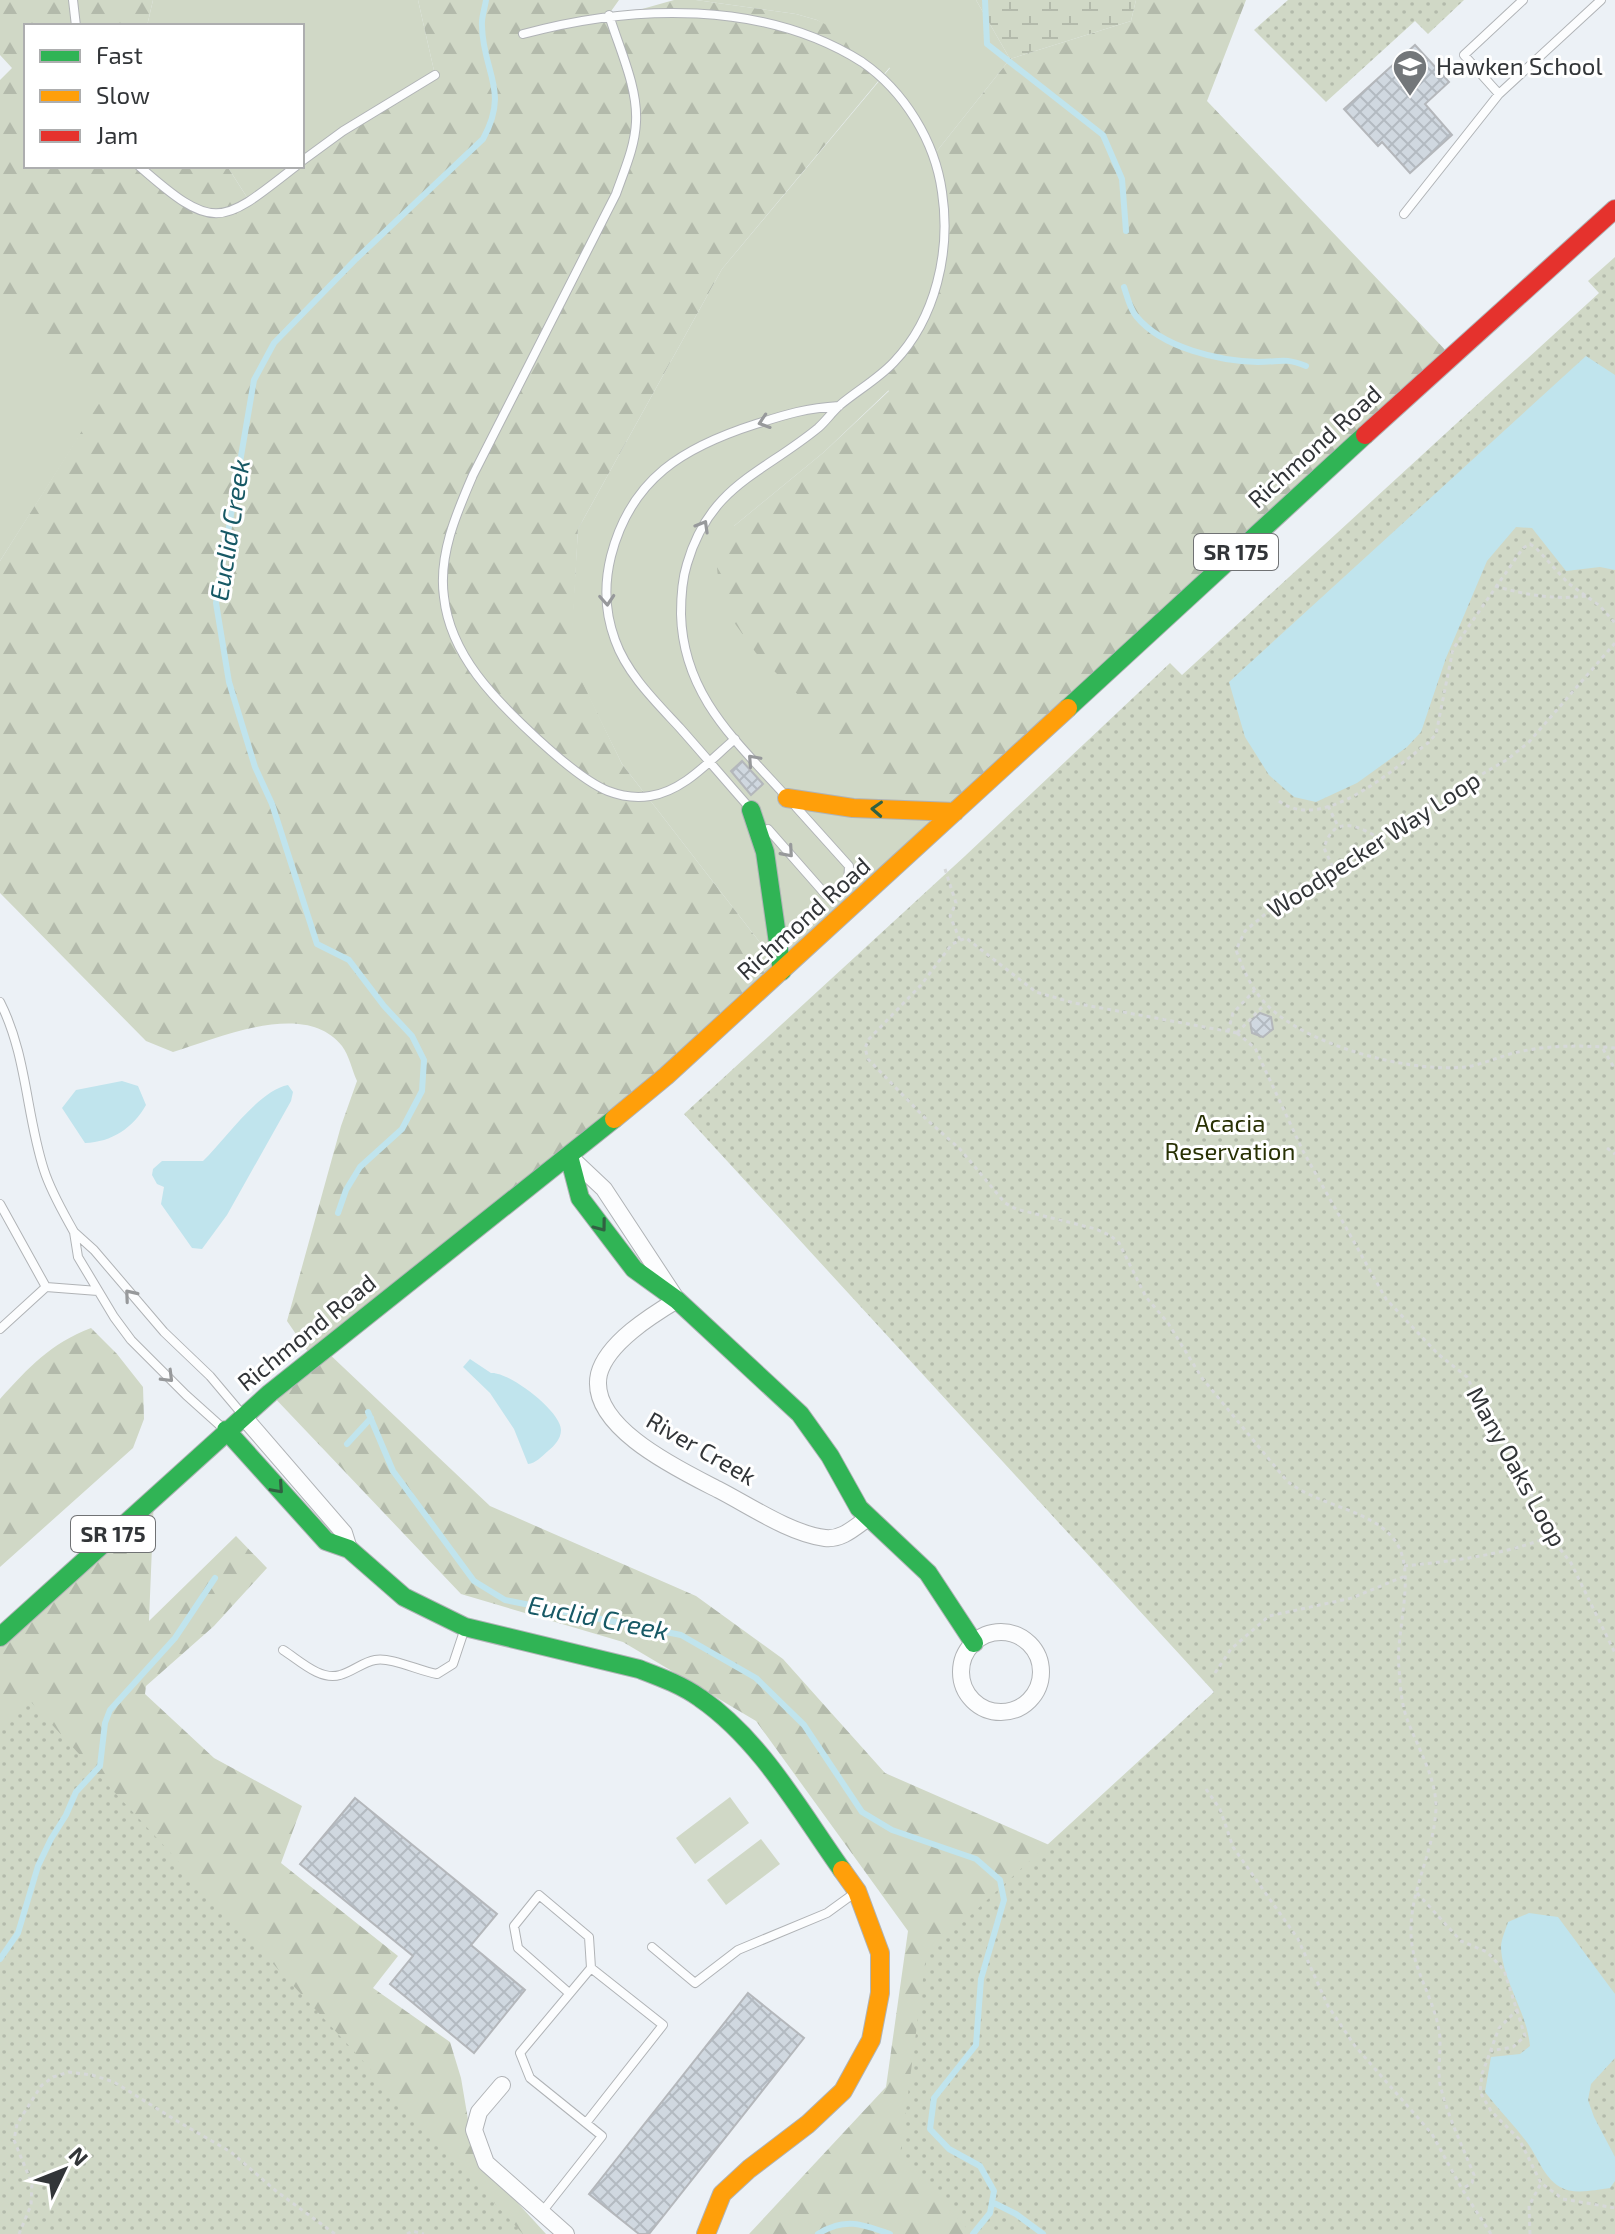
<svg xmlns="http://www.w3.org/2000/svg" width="1615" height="2234" font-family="'Exo 2',sans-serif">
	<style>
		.grass { fill: #d0d8c6 }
		.forest { fill: url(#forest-firs) }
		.wetland { fill: url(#wetland-marsh) }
		.park { fill: url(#park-dots) }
		.water { fill: #c0e4ed }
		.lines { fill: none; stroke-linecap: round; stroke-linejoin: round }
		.stream { stroke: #c0e4ed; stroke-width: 6 }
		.building { fill: url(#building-cross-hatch); stroke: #b4b7bb; stroke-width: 2 }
		.lane-casing { stroke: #b0b3b6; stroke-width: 10 }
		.street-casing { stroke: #b0b3b6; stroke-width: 18 }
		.fast-casing { stroke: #b0b3b6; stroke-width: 20 }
		.slow-casing { stroke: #b0b3b6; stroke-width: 20 }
		.jam-casing { stroke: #b0b3b6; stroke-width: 20 }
		.path { stroke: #d6d8d9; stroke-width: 3; stroke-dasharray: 4 4; stroke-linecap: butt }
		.lane { stroke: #fcfdfe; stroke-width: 8 }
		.street { stroke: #fcfdfe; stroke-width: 16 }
		.fast { stroke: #30b455; stroke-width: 18 }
		.slow { stroke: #ff9f0a; stroke-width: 18 }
		.jam { stroke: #e5322d; stroke-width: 18 }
		.oneway { stroke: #97999b }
		.oneway2 { stroke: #316142 }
		.labels { text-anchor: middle; stroke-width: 6; stroke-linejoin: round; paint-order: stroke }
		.shield { fill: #fff; stroke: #707274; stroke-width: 2 }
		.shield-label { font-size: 22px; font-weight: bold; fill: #323538 }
		.poi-label { font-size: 24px; fill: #323538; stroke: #fff; text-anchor: start }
		.street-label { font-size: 24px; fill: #323538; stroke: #fff }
		.park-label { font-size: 24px; fill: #283104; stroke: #fff }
		.water-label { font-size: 26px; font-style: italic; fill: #175965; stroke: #fff }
	</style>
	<defs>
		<pattern id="forest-firs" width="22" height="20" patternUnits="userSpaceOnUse" patternTransform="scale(2)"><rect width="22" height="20" fill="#d0d8c6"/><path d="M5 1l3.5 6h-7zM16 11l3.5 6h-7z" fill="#b3baab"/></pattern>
		<pattern id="wetland-marsh" width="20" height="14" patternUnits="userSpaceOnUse" patternTransform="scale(2)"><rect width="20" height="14" fill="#d0d8c6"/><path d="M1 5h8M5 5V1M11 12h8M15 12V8" fill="none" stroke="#b3baab"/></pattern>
		<pattern id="park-dots" width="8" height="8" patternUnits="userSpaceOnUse" patternTransform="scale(2)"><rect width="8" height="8" fill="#d0d8c6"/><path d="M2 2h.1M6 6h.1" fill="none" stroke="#b3baab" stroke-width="1.8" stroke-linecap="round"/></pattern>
		<pattern id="building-cross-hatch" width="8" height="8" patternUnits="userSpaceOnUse" patternTransform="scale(2)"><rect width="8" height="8" fill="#d0d8e0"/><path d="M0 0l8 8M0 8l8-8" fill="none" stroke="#b3bac1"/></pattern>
	</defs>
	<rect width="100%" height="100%" fill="#ecf1f6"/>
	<path class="grass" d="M153,0H418L435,75L302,161V26H147Z
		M696,0H976L1010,59L933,156L944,202L940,271L889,390L824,452L734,526L915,810L935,831L782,971L622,764L570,659L578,529L722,269L890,68L817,20L796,14Z
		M227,166H296L250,202Z
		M0,308L103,399L0,561Z
		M730,1797L749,1823L695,1864L676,1838Z
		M761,1839L780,1864L726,1905L707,1880Z"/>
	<path class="forest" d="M0,0H153L147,26H26V166H227L250,202L296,166H302V161L435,75L418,0H619L609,14L635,11L674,0H696L796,14L817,20L871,47L890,67L722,269L578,529L571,659L622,764L782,971L325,1350L490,1506L696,1596L783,1659L885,1773L1047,1844L1142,1892L1254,2234H749L886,2087L908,1931L756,1721L623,1642L461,1594L270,1393L313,1359L287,1321L341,1126L357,1081C352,1070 349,1055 342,1046C305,999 220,1038 173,1052L146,1041L0,893V561L102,399L0,309V80L12,68L0,55Z
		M1136,0H1246L1207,101L1452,357L935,831L756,653L721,604L717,568L734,526L824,452L889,391L877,378L897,359L927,310L946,230L933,156L1010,59L1131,21Z
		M91,1328L117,1354L143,1387L144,1419L133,1448L0,1567V1399C29,1367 50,1344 91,1328Z
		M154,1497L149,1621L236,1536L267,1568L214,1626L146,1686L145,1694L214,1758L302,1806L281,1863L398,1956L373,1988L450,2042L461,2078L474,2155L546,2234H310L0,2009V1637Z"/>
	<path class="wetland" d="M976,0H1136L1131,21L1010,59Z"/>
	<path class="park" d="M1288,0H1464L1428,34L1415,21L1326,102L1254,30Z
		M1615,257V2234H972L900,2155L926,1956L1214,1692L684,1114L965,856L1170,663L1182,675L1599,293L1588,281Z
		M31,1702L523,2234H0V1727Z"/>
	<path class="water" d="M1586,356L1615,375V570L1600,567L1566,571L1532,528L1516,527L1487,561L1446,658L1421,732L1407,747L1357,783L1316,802L1294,797L1269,775L1245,737L1229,682Z
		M122,1081L138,1086L146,1105C133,1128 112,1142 85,1143L62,1108L76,1090Z
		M288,1085L293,1092L291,1101L227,1215L202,1249L192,1248L161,1204L164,1187L157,1184L152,1175L153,1169L162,1161H203C226,1139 258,1091 288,1085Z
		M470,1359L491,1373C508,1371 561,1411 561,1430C561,1439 554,1446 548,1451C541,1457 536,1463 528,1464L514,1429L490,1393L463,1367Z
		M1529,1913L1558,1917L1615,1994V2058L1591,2084L1588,2100L1594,2117L1615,2157V2181L1610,2188C1595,2190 1573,2195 1560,2187C1543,2177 1537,2155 1526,2141C1513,2124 1498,2109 1485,2092L1491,2057L1520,2054L1530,2046C1527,2012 1502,1980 1501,1947C1501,1939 1506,1929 1508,1922Z"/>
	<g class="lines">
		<path class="stream" d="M985,0L987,44L1103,135L1122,179L1126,231
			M1124,287C1127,296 1130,309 1136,316C1162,348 1219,361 1258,362C1281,362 1283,357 1306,366
			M338,1213L346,1190L360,1167L402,1129L422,1091L424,1060L412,1036L384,1006L349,960L317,944L272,804L255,767L229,682L216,603L254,380L274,343L356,259L483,139C510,90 483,73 482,26C481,18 485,8 486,0
			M368,1412L393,1471L474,1581L505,1600L681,1635L756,1678L804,1725L862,1812L892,1830L976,1859L1000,1880L1004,1900L981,1979L976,2045L934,2098L930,2129L949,2149L980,2166L994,2191L990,2213L973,2234
			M347,1444L371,1418
			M0,1959L18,1933L38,1866L51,1839L66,1815L76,1792L100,1766L105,1723L110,1710L175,1638L215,1578
			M992,2202L1016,2214L1043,2234
			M818,2234C844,2217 863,2224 890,2234"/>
	</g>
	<path class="building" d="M1415,45L1449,82L1425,104L1452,135L1410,173L1382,142L1378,146L1344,109Z
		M742,761L763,784L751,795L731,771Z
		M1260,1013L1271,1017L1273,1029L1263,1037L1252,1033L1250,1021Z
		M355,1798L497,1914L471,1945L525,1990L474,2053L390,1984L413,1956L300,1864Z
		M748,1993L804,2038L649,2234H639L589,2194Z"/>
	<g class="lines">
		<defs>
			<path id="lane" d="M73,0L76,26
				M1523,0L1464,55L1499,94L1601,0
				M609,15C619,48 638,87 636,122C635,147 624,171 616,194L473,475C457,512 438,555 444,597C447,625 460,652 477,675C500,706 573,777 608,791C621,796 637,798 650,796C684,791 710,760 735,739
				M523,34C633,4 764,0 862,62C904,91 935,141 942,192C951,251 936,318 894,362C878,379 858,390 840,405C832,412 826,421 818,428C762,474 710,485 687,564C682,580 681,597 681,614C683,694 734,739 784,794
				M302,161L343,131L435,75
				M139,166C215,233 221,225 296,166
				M1404,214L1499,94
				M748,806C725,780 703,754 680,728C656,702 627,674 615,640C605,613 604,584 611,556C631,478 684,447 756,424C787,414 807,408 839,406
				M768,829L826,895L848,885L849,866L796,807
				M0,1002C27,1055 26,1115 44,1170C51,1192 63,1212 74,1232
				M0,1204L46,1287L0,1329
				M46,1287L98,1291
				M225,1430L186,1395L131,1340L114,1317L78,1257L74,1232L94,1250L164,1332L210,1376L242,1414
				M283,1650C299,1660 320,1681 340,1675C352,1672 363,1662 375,1660C392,1657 419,1671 437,1674L453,1664L465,1628
				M652,1947L695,1983L738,1950L827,1913L856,1892
				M586,2123L663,2025L591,1968
				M542,2212L602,2136L530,2078L520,2053L591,1968L589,1937L539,1895L514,1926L518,1948L569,1993"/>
			<path id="street" d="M569,1156L604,1189L677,1300C652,1315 607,1343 599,1374C587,1427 682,1471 719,1490C750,1506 791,1534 825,1538C842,1540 855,1527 868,1518
				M243,1416L344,1533L349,1549
				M961 1672a40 40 0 1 1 80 0a40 40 0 1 1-80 0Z
				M502,2085L479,2112L474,2130L486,2163L566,2234"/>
			<path id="fast" d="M1068,708L1365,435
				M751,810L765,852L782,971
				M569,1156L580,1198L634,1269L677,1300L800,1414L830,1456L859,1508L928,1573L974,1643
				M226,1430L326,1541L349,1549L404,1597L465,1627L639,1669C660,1677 682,1685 700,1698C761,1740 800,1811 842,1870
				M0,1637L270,1393L614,1119"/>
			<path id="slow" d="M787,798L853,808L955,812
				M614,1119L666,1076L1068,708
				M706,2234L722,2194L749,2169L808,2124L843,2091L871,2040L880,1993V1953L857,1891L842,1870"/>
			<path id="jam" d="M1365,435L1615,209"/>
		</defs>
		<use href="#lane" class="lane-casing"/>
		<use href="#street" class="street-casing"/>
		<use href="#fast" class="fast-casing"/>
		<use href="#slow" class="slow-casing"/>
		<use href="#jam" class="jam-casing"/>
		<path class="path" d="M1495,586C1526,595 1554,600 1586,596
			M1615,643L1529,742L1508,759L1424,808L1337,875L1288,895L1245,931L1236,950C1243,969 1251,988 1265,1003C1304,1045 1409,1073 1465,1067C1482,1065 1500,1056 1518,1052C1550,1045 1582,1045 1615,1048
			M1279,801C1323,834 1395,768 1429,742L1436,734L1453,649L1523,548L1530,544L1536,548L1568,583L1600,606L1615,623
			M1328,806L1338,826
			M945,869L956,903L950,916L960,940
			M1336,874L1324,848C1334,813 1359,826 1382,840
			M1228,1032L1233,1013L1255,990
			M1237,1033L1074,1003L1036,992L966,938L952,944L921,985L869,1039L865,1048L868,1059L926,1119L960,1149L1005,1203L1016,1209L1096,1229L1111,1236L1119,1243L1146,1297L1168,1323L1202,1378L1287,1481C1316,1505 1369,1509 1393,1538C1419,1569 1395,1630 1399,1668C1400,1683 1401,1701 1406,1716C1416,1745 1436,1776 1436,1807C1435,1850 1410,1889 1411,1932C1411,1967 1433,1996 1439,2030C1442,2047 1437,2067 1440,2084C1447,2115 1462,2145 1474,2175L1472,2183L1462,2189
			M1237,1033L1255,1048L1303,1151L1386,1299L1438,1354L1467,1377L1484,1411L1519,1466L1549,1535L1571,1563L1615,1653
			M1237,1033L1265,1004
			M1603,1049L1615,1069
			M1607,1148L1615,1154
			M1404,1566C1453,1561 1505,1555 1551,1536
			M1215,1673L1231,1649L1269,1616L1352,1598L1405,1576
			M1206,1789L1220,1809L1233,1847L1298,1939L1328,2006L1355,2046L1432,2134L1462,2189L1491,2234
			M1417,1893L1461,1941L1487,1952L1504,1970L1525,2036L1513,2047L1490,2051
			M1518,2009L1499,2028L1482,2074L1480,2092L1491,2111L1519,2139L1541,2183L1563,2199L1615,2208
			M19,2234L31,2205L32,2184L14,2140L17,2124L41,2086L53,2077L69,2072L92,2075L114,2082L177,2121L231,2152L276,2191L335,2234
			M407,2234L412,2231L424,2234
			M1530,2234L1529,2206L1541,2183"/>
		<use href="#lane" class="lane"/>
		<use href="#street" class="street"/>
		<use href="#fast" class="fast"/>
		<use href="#slow" class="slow"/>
		<use href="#jam" class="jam"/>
	</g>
	<defs><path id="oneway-chevron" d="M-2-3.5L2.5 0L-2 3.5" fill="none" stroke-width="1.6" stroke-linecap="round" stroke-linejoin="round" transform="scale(2)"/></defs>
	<g class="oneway">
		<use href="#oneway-chevron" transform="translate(764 422) rotate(162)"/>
		<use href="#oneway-chevron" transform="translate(703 526) rotate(-60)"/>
		<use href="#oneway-chevron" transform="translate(607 600) rotate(86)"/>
		<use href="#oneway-chevron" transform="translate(753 760) rotate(-132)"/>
		<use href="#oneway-chevron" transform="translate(788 852) rotate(49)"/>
		<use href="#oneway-chevron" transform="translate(130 1295) rotate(-130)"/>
		<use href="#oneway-chevron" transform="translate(168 1377) rotate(45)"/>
	</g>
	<g class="oneway2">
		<use href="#oneway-chevron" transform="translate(877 809) rotate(-177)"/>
		<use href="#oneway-chevron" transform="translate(601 1226) rotate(53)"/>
		<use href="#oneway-chevron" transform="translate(278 1488) rotate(48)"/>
	</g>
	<defs>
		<symbol id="school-pin" viewBox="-11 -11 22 30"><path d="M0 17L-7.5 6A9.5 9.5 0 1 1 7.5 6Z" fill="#73777a" stroke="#fff"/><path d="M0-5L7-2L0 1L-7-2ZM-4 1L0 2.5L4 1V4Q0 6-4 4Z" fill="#fff"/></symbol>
	</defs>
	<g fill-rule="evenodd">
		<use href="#school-pin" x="1390" y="47" width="40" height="54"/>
	</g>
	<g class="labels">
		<g class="shield">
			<rect x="1194" y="534" width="84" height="36" rx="6"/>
			<rect x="71" y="1516" width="84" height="36" rx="6"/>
		</g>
		<g class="shield-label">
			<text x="1236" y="560">SR 175</text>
			<text x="113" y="1542">SR 175</text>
		</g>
		<g class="poi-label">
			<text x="1436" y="75">Hawken School</text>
		</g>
		<g class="street-label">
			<text transform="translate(1315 447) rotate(-42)" y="8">Richmond Road</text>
			<text transform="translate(1374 845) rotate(-33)" y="8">Woodpecker Way Loop</text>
			<text transform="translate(804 919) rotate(-42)" y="8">Richmond Road</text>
			<text transform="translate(307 1333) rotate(-39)" y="8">Richmond Road</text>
			<text transform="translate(701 1449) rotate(30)" y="8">River Creek</text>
			<text transform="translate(1516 1467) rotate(61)" y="8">Many Oaks Loop</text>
		</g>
		<g class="park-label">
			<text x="1230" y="1132">Acacia<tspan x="1230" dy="28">Reservation</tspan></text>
		</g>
		<g class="water-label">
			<text transform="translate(230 530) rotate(-81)" y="9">Euclid Creek</text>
			<text transform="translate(598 1618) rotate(11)" y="9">Euclid Creek</text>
		</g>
	</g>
	<rect x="24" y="24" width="280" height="144" fill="#ffffff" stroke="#adaeaf" stroke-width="2"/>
	<rect x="40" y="50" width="40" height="12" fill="#30b455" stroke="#adaeaf" stroke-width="2"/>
	<text x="96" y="64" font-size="24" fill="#323538">Fast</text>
	<rect x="40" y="90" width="40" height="12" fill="#ff9f0a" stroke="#adaeaf" stroke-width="2"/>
	<text x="96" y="104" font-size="24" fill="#323538">Slow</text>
	<rect x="40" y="130" width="40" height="12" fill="#e5322d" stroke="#adaeaf" stroke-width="2"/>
	<text x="96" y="144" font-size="24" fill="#323538">Jam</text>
	<g transform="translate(64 2170) rotate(47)" stroke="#ffffff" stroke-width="6" paint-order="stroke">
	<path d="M0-6L14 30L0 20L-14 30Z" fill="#323538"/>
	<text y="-12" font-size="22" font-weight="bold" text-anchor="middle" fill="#323538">N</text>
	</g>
</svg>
